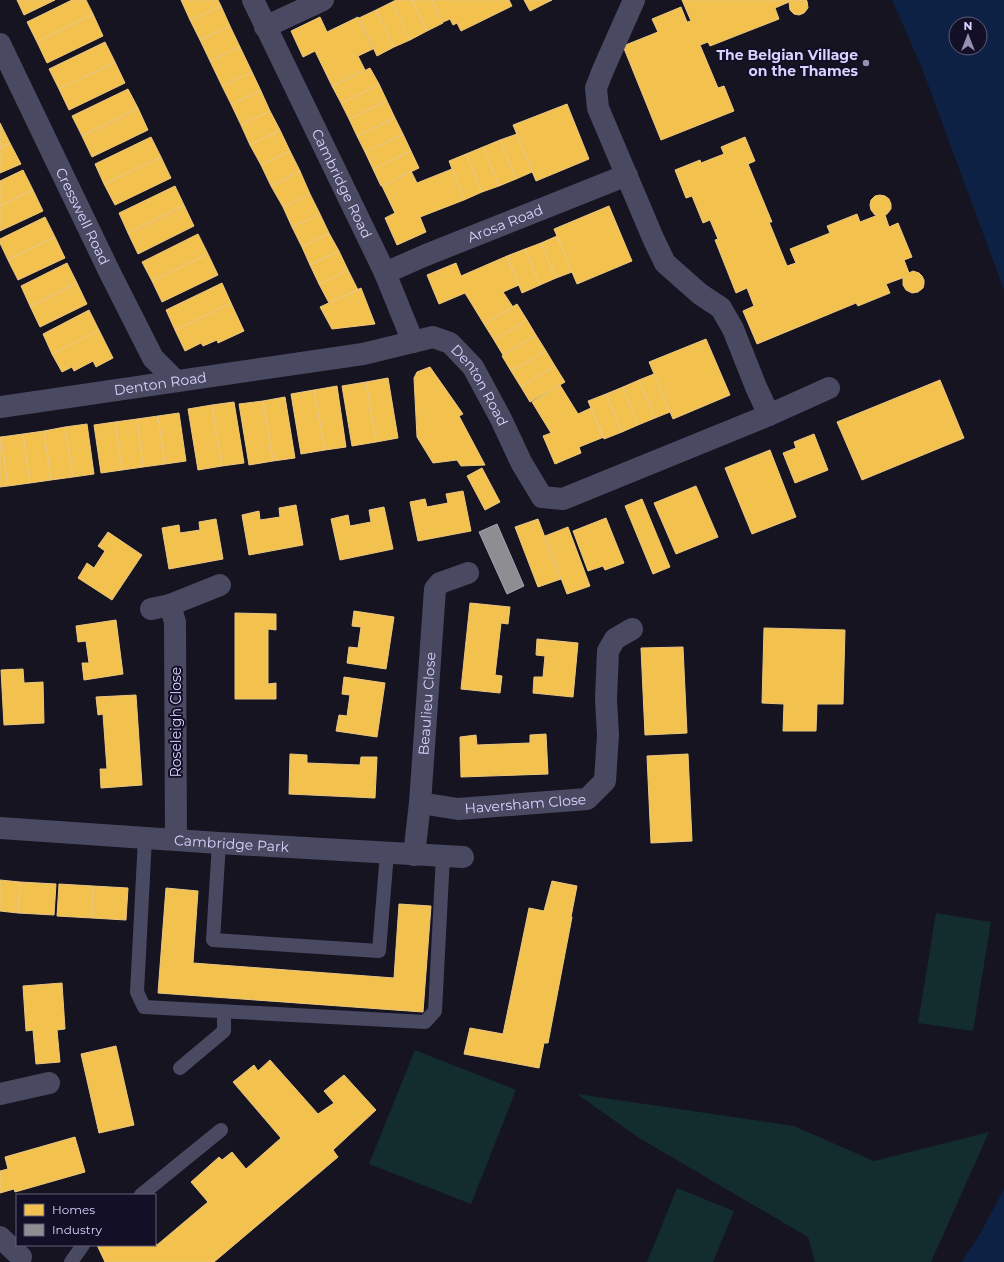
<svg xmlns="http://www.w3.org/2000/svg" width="1004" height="1262" font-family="Montserrat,sans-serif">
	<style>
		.green { fill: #132c2d }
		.water { fill: #0d2144; fill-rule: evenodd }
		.homes { fill: #f2c14e; stroke: #eac783 }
		.industry { fill: #8d8d92; stroke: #a4a2b3 }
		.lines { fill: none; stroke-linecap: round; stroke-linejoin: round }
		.lane { stroke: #4a4962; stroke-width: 14 }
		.street { stroke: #4a4962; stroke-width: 22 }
		.poi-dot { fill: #9591b1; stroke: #130f26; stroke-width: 1.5 }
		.labels { text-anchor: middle; stroke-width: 4; stroke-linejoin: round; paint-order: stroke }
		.poi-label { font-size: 14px; font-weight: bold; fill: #d9d4ff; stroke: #130f26; text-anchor: end }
		.street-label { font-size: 14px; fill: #d9d4ff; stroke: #130f26 }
	</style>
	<rect width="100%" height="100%" fill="#161421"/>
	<path class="green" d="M936,913L991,922L973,1031L918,1023Z
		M415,1050L516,1090L471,1204L369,1164Z
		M577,1094L794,1126L874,1161L989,1132L931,1262H815L808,1237L639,1138Z
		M677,1188L734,1211L713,1262H647Z"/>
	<path class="water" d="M892,0H1004V290L922,68ZM956,24H980V48H956Z
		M1004,1189V1262H962L981,1232Z"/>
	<path class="homes" d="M17,0H55L24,15Z
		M72,0H86L93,14L37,42L27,22Z
		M181,0H218L221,6L190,20Z
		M396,0H412L427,31L410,40L392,2Z
		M412,0H432L443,23L427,31Z
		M432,0H509L512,6L461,31L457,23L453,25L450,19L443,22Z
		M524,0H552L530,11Z
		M682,0H806L807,1L808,8L804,13L799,15L794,14L790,10L789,2L775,8L779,19L710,46L708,42L700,45L718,88L724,86L734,111L661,140L623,46L658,32L652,19L681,7L687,22L691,21Z
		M392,2L410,40L394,47L376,10Z
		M221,6L230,26L200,40L190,20Z
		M376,10L394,47L377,56L359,18Z
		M93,14L103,36L47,63L37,42Z
		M320,17L327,32L358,17L373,49L358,56L365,70L332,86L315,51L303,57L291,31Z
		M230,26L240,47L210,61L200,40Z
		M105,42L115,62L59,89L49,69Z
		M240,47L252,72L222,86L210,61Z
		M115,62L125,83L69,110L59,89Z
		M370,68L379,84L341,103L332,86Z
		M252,72L261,91L231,104L222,86Z
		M379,84L387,101L349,119L341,103Z
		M128,89L138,108L82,136L72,116Z
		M261,91L270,111L241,125L231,104Z
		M387,101L395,118L357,136L349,119Z
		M567,104L589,159L536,181L513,125Z
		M138,108L148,130L92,157L82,136Z
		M270,111L280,130L250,145L241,125Z
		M395,118L403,134L365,152L357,136Z
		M0,123L10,143L0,148Z
		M280,130L290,151L261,165L250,145Z
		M403,134L411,151L373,169L365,152Z
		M517,134L532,172L516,179L500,140Z
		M151,137L161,157L104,184L95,164Z
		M745,137L755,161L748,164L772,222H769L787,266L796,263L790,249L830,233L827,226L857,214L860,222L878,215H875L871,210L870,205L871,200L875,196L880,195L885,196L889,199L891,204V209L887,214L885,215L889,227L898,223L912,257L904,260L909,273L913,271L919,273L922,276L924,280V284L923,288L918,292L912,293L906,290L903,285V278L905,277L886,284L890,293L858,306L856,303L757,344L743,311L754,306L747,288L736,293L715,240L718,239L710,220L703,223L692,196L686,198L675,170L700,160L701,163L724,154L721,147Z
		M500,140L516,179L499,186L483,147Z
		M10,143L21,164L0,173V148Z
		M483,147L499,186L482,192L466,154Z
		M290,151L300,171L271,186L261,165Z
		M411,151L419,168L381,186L373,169Z
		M466,154L482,192L464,200L449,161Z
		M161,157L171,178L115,205L104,184Z
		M452,169L464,200L420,217L426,232L397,245L385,218L395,213L382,186L411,171L417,183Z
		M23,170L33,190L0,206V181Z
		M300,171L310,194L283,207L271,186Z
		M175,186L184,205L128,233L119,213Z
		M33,190L43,211L0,231V206Z
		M310,194L320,214L292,227L283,207Z
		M184,205L194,226L138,254L128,233Z
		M609,206L632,261L577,284L554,229Z
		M320,214L329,233L302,247L292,227Z
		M45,217L55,237L8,260L0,243V239Z
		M329,233L339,251L310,265L302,247Z
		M198,234L208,254L152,281L142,262Z
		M557,236L572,272L556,278L541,243Z
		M55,237L65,258L18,280L8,260Z
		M541,243L556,278L540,285L525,249Z
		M525,249L540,285L522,293L507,256Z
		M339,251L348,270L319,284L310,265Z
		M208,254L218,275L162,302L152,281Z
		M507,256L519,285L503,292L513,307L484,324L465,293L439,304L427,275L456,263L461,276Z
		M67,263L77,283L30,306L21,286Z
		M348,270L358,290L329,303L319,284Z
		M77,283L87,304L40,327L30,306Z
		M222,283L231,303L175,330L166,310Z
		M361,288L375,324L332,329L320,307Z
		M231,303L244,331L218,343L217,340L203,346L201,343L185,351L175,330Z
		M517,304L527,320L494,340L484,324Z
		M89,310L99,330L52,354L43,334Z
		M527,320L536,335L503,355L494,340Z
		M99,330L113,358L96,367L93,361L74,371L72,367L62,372L52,354Z
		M536,335L546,351L511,371L502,356Z
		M706,339L730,395L673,419L649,362Z
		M546,351L555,366L521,387L511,371Z
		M555,366L565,382L530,402L521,387Z
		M430,367L463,414L459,416L485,465L461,466L457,460L433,463L417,437L414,378L417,372Z
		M654,374L670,412L655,418L639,380Z
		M388,378L398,438L376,442L366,382Z
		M639,380L655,418L638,425L623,387Z
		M940,380L964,438L862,480L837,422Z
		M366,382L376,442L352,446L342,386Z
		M560,385L578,414L591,408L604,437L579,447L581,453L555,464L543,436L551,433L532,402Z
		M337,386L346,447L325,450L314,390Z
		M623,387L638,425L622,432L606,394Z
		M314,390L325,450L301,454L291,394Z
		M606,394L622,432L604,439L588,401Z
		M285,397L295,458L273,461L263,401Z
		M263,401L273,461L249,465L239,404Z
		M234,402L244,463L222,466L212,405Z
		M212,405L222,466L198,470L188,409Z
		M179,413L186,461L165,464L158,416Z
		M158,416L165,464L143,467L137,419Z
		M137,419L143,467L122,470L115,422Z
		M115,422L122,470L101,473L94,425Z
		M87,424L94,474L73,477L65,427Z
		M65,427L73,477L51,480L44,431Z
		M44,431L51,480L30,483L23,434Z
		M23,434L30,483L8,486L1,437Z
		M814,434L828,470L795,483L783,453L796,448L794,442Z
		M0,437H1L8,486L0,487Z
		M770,450L796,517L752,534L725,468Z
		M482,468L500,502L485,510L467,476Z
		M696,486L718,537L676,554L654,503Z
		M463,491L471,531L418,541L410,502L425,499L427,507L448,503L446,494Z
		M642,499L670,567L653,574L625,506Z
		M296,505L303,545L249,555L242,515L259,511L260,520L280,517L279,508Z
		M384,507L393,549L340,560L331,519L348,515L350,526L371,522L369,510Z
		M606,518L624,563L605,570L603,566L588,571L573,531Z
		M216,519L223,559L169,569L162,528L179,525L180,533L200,530L199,522Z
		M538,519L561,579L538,587L515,527Z
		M568,527L590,586L567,594L545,536Z
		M108,532L142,555L112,600L78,578L87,563L94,568L105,551L98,546Z
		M470,603L510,607L508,624L501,623L495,675L502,676L500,693L461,689Z
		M354,611L394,617L386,669L347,663L349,647L358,648L361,627L352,626Z
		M235,613L276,614V630L268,629V684L276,683V699H235Z
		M116,620L123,674L84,680L82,663H89L86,641L78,642L76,626Z
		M764,628L845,630L843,704H817L816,731H783L784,704L762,703Z
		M537,639L578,643L573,697L533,693L534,677H543L545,656L536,655Z
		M683,647L687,733L645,735L641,648Z
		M23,669L24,683L43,682L44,723L4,725L1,670Z
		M344,677L385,683L377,737L336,731L339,715L347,716L350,695L342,694Z
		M136,695L142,785L101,788L100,769H107L103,714L98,715L96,697Z
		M546,734L548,774L461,777L460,737L476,735L477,745L530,743V735Z
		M290,754L307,755V763L360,765L361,757H377L375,798L289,794Z
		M688,754L692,841L651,843L647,756Z
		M0,880L20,882L18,913L0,911Z
		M552,881L577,886L571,917H572L548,1043H544L539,1068L464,1054L470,1028L503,1034L529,908L544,911Z
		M20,882L56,884L54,915L18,913Z
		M59,884L93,886L92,918L57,916Z
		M93,886L128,888L126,920L92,918Z
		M166,888L198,891L193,963L394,978L399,904L431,906L423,1012L158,993Z
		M62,983L65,1029L57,1030L60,1062L36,1064L33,1030L26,1031L23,986Z
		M116,1046L134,1125L99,1133L81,1054Z
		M270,1060L318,1114L334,1103L324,1091L344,1075L376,1110L333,1150L338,1157L214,1262H105L97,1245H155V1242L157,1245L208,1202L191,1182L219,1157L222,1160L232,1152L246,1169L281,1138L233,1082L254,1065L258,1071Z
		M75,1137L85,1172L15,1192L14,1189L0,1193V1171L8,1169L5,1157Z"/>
	<path class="industry" d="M497,524L524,586L507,594L479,532Z"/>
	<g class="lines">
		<path class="lane" d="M145,838L137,992L144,1007L425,1022L435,1011L443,856
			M219,843L213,940L379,951L387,853
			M180,1068L224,1031V1011
			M141,1195L221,1130
			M71,1262L83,1245"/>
		<g class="street">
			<path id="s1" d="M253,0L385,273L413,342"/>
			<path d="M634,0L603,70L596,88L598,108L653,238L665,263L700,294L721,308L733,329L756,387L769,415"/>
			<path d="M265,27L323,0"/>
			<path id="s2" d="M0,44L110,273L153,358L176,381"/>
			<path id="s3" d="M385,273L426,255L627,175"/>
			<path id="s4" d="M0,407L363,354L433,337L450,343L473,367L501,419L521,462L542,497L563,499L769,415L829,388"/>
			<path d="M151,609L170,605"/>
			<path id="s5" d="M420,803L458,809L587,799L605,781L608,735L606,699L608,651L615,639L632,629"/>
			<path id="s6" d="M0,828L219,843L463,857"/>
			<path d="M176,840L175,622L170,605L220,585"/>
			<path id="s7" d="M414,855L420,803L435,589L440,583L468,573"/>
			<path d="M0,1094L49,1083"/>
			<path d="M0,1237L21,1257"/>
		</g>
	</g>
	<circle class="poi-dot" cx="866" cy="63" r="4"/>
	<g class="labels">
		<g class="poi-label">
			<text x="858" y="60">The Belgian Village<tspan x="858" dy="16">on the Thames</tspan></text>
		</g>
		<g class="street-label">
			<text dy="5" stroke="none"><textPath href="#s1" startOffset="204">Cambridge Road</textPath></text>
			<text dy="5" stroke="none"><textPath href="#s2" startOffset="191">Cresswell Road</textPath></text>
			<text dy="5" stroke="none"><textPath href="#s3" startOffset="130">Arosa Road</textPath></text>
			<text dy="5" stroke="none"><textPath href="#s4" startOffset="162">Denton Road</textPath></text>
			<text dy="5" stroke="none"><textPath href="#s4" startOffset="509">Denton Road</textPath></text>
			<text dy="5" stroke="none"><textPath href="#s7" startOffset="152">Beaulieu Close</textPath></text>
			<text transform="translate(176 722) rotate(-90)" y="5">Roseleigh Close</text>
			<text dy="5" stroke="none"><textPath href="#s5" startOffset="106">Haversham Close</textPath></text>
			<text dy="5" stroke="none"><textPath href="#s6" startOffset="232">Cambridge Park</textPath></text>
		</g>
	</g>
	<rect x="16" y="1194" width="140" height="52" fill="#130f26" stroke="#625e7d"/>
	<rect x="24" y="1204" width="20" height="12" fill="#f2c14e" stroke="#625e7d"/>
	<text x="52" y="1214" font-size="12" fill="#d9d4ff">Homes</text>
	<rect x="24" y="1224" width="20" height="12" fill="#8d8d92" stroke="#625e7d"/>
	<text x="52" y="1234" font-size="12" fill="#d9d4ff">Industry</text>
	<g transform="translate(968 36)"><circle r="19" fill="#130f26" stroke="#625e7d"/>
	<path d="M0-3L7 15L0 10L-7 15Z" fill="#9591b1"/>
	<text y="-6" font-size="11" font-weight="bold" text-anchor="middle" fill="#d9d4ff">N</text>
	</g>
</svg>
